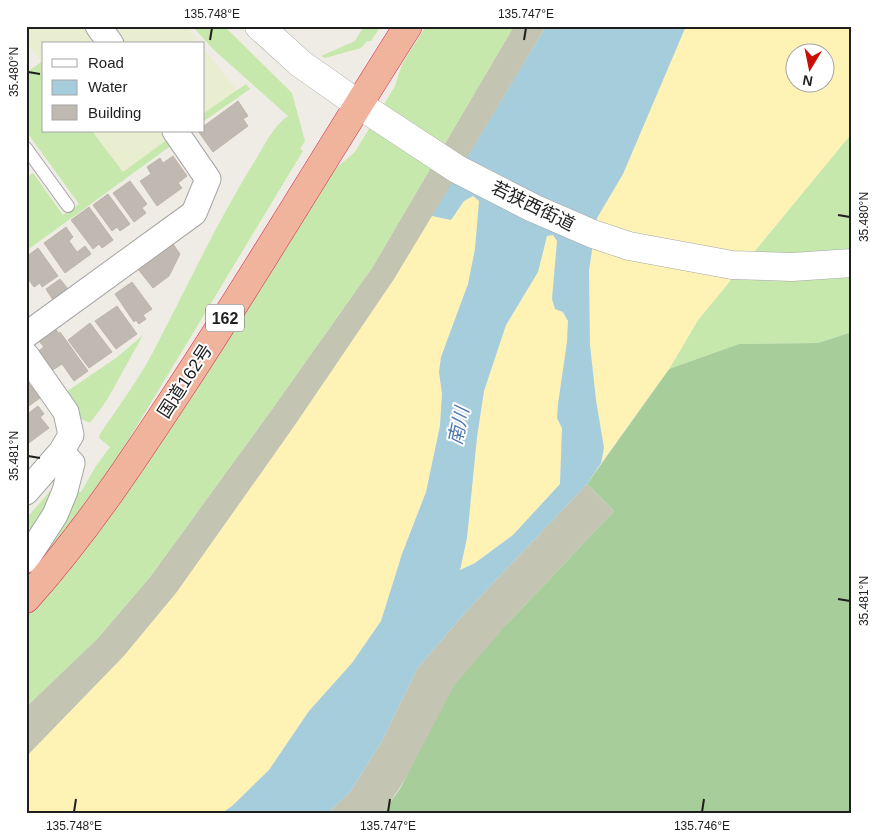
<svg xmlns="http://www.w3.org/2000/svg" width="878" height="839" font-family="Arial,'Noto Sans JP',sans-serif">
	<style>
		.construction { fill: #c3c4b1 }
		.farmland { fill: #eaeed1 }
		.grass { fill: #c6e8ac }
		.forest { fill: #a7ce9a }
		.sand { fill: #fef3b5; fill-rule: evenodd }
		.water { fill: #a6cddc; fill-rule: evenodd }
		.building { fill: #c0b9b1; stroke: #c1b4a8 }
		.lines { fill: none; stroke-linecap: round; stroke-linejoin: round }
		.service-casing { stroke: #a6a6a6; stroke-width: 14 }
		.minor-casing { stroke: #a6a6a6; stroke-width: 27 }
		.tertiary-casing { stroke: #a6a6a6; stroke-width: 29 }
		.trunk-casing { stroke: #d8285a; stroke-width: 29 }
		.service { stroke: #fff; stroke-width: 12 }
		.minor { stroke: #fff; stroke-width: 25 }
		.tertiary { stroke: #fff; stroke-width: 28 }
		.trunk { stroke: #f0b39c; stroke-width: 28 }
		.ticks { fill: none; stroke: #1f1f1f; stroke-width: 2 }
		.labels { text-anchor: middle; stroke-width: 4; stroke-linejoin: round; paint-order: stroke }
		.shield { fill: #fff; stroke: #626262; stroke-width: 1 }
		.shield-label { font-size: 16px; font-weight: bold; fill: #1f1f1f }
		.street-label { font-size: 18px; fill: #1f1f1f; stroke: #fff }
		.water-label { font-size: 19px; font-style: italic; fill: #4c77ad; stroke: #fff }
		.neatline { fill: none; stroke: #1f1f1f; stroke-width: 2 }
		.ticks-label { font-size: 12px; text-anchor: middle; fill: #1f1f1f }
	</style>
	<rect width="100%" height="100%" fill="#efece5"/>
	<path class="construction" d="M514,26H546L395,279L293,428L177,592L124,656L26,757V707L97,639L150,577L270,412L372,268Z
		M587,484L614,511L507,624L383,813H328L350,792L382,741L417,669L463,615Z"/>
	<path class="farmland" d="M26,26H92L105,44H44V66L26,41Z
		M105,26H187L200,44H118Z
		M204,49L237,90L204,113Z
		M92,131H169L172,136L123,172Z"/>
	<path class="grass" d="M192,26H224L292,93L305,141L300,149L303,151L106,477L86,508L26,579V575L64,515L74,492H81L96,466L110,447L99,438L100,434C118,407 138,381 153,352C186,289 216,224 253,164C264,147 272,127 288,116L214,50Z
		M364,26H381L371,41H367L361,48L325,58L321,56L355,41Z
		M426,26H514L372,268L270,412L150,577L97,639L26,707V615L57,581L268,275L336,168L355,152L395,86L402,64Z
		M41,62L44,66V131H92L123,172L172,136L176,142L26,251V178L33,173L63,215L79,204L26,131V73Z
		M246,84L250,89L204,121V113Z
		M852,133V332L818,343L739,344L669,369L698,320Z
		M143,335L107,400L90,423L79,418L66,392L116,358Z
		M50,491L52,493L39,518L26,537V519Z"/>
	<path class="forest" d="M852,332V813H383L401,787L454,686L507,624L614,511L587,484L669,369L739,344L818,343Z"/>
	<path class="sand" d="M686,26H852V133L698,320L669,369L601,463L604,448L596,400L590,345L588,308L589,270L597,218L623,174ZM796,52H826V82H796Z
		M473,196L480,201L475,249L468,284L441,357L439,372L442,394L440,426L426,492L402,554L381,621L352,663L309,711L269,770L232,806L222,813H26V757L124,656L177,592L293,428L394,279L432,216L451,220L464,201Z
		M547,235H553L557,241L552,299L568,321L567,342L558,404L557,418L562,428L560,485L513,535L475,563L460,570L467,538L477,437L484,391L506,325L523,298L542,258Z"/>
	<path class="water" d="M546,26H686L623,174L597,218L589,270L590,345L596,400L604,448L601,463L587,484L463,615L417,669L382,741L350,792L328,813H222L232,806L269,770L309,711L352,663L381,621L402,554L426,492L440,426L442,394L439,372L441,357L468,284L475,249L479,201L473,196L464,201L451,220L432,216ZM553,235L557,241L552,299L555,309L563,312L568,321L567,342L558,404L557,418L562,428L560,484L513,535L475,563L460,570L467,538L477,437L484,391L506,325L538,272L547,236Z"/>
	<path class="building" d="M238,101L248,116L243,119L248,126L213,152L198,131H204V126Z
		M173,156L187,176L178,183L182,188L157,206L140,181L151,174L147,167L160,158L163,163Z
		M130,181L147,204L142,208L146,213L134,222L113,193Z
		M108,194L130,224L120,231L117,227L112,231L93,205Z
		M89,207L113,240L102,248L99,244L93,249L71,220Z
		M66,227L73,237L69,241L77,252L85,246L91,254L65,273L44,243Z
		M173,244L180,254L169,276L153,288L138,269Z
		M38,248L58,276L42,287L40,283L34,287L26,276V257Z
		M60,279L68,289L53,300L46,289Z
		M132,282L152,309L143,315L146,319L139,324L136,320L134,322L115,294Z
		M117,306L137,334L116,349L95,321Z
		M90,323L112,352L89,368L68,340Z
		M55,328L59,334L60,332L88,371L74,381L62,364L51,371L37,352L44,347L38,340Z
		M26,380L40,398L26,408Z
		M38,406L44,414L40,417L49,428L26,445V415Z"/>
	<g class="lines">
		<defs>
			<path id="service" d="M26,148L68,206"/>
			<path id="minor" d="M98,26L111,44
				M26,335L194,213L208,179L175,131
				M26,355L66,412L71,435L61,452L72,463L65,491L55,515L26,560
				M26,492L61,452"/>
			<path id="tertiary" d="M259,26L301,64L358,104L457,169L533,208L593,234L629,246L732,265L792,267L852,263"/>
			<path id="trunk" d="M26,599C88,530 138,453 189,375C264,260 334,142 408,26"/>
		</defs>
		<use href="#service" class="service-casing"/>
		<use href="#minor" class="minor-casing"/>
		<use href="#tertiary" class="tertiary-casing"/>
		<use href="#trunk" class="trunk-casing"/>
		<use href="#service" class="service"/>
		<use href="#minor" class="minor"/>
		<use href="#tertiary" class="tertiary"/>
		<use href="#trunk" class="trunk"/>
	</g>
	<path class="ticks" d="M210,40L212,28M524,40L526,28M28,72L40,74M838,215L850,217M28,456L40,458M838,599L850,601M74,812L76,799M388,812L390,799M702,812L704,799"/>
	<g class="labels">
		<rect class="shield" x="206" y="304.5" width="38" height="27" rx="4"/>
		<g class="shield-label">
			<text x="225" y="324">162</text>
		</g>
		<g class="street-label">
			<text transform="translate(533 206) rotate(26)" y="6">若狭西街道</text>
			<text transform="translate(185 381) rotate(-57)" y="6">国道162号</text>
		</g>
		<g class="water-label">
			<text transform="translate(458 426) rotate(-78)" y="7">南川</text>
		</g>
	</g>
	<rect width="878" height="839" fill="none" stroke="#ffffff" stroke-width="55"/>
	<rect x="42" y="42" width="162" height="90" fill="#ffffff" stroke="#a5a5a5"/>
	<rect x="52" y="59" width="25" height="8" fill="#ffffff" stroke="#a5a5a5"/>
	<text x="88" y="68" font-size="15" fill="#1f1f1f">Road</text>
	<rect x="52" y="80" width="25" height="15" fill="#a6cddc" stroke="#a5a5a5"/>
	<text x="88" y="92" font-size="15" fill="#1f1f1f">Water</text>
	<rect x="52" y="105" width="25" height="15" fill="#c0b9b1" stroke="#a5a5a5"/>
	<text x="88" y="118" font-size="15" fill="#1f1f1f">Building</text>
	<g transform="translate(810 68) rotate(190)"><circle r="24" fill="#ffffff" stroke="#a5a5a5"/>
	<path d="M0-4L9 19L0 12L-9 19Z" fill="#c90f04"/>
	<text y="-8" font-size="14" font-weight="bold" text-anchor="middle" fill="#1f1f1f">N</text>
	</g>
	<rect x="28" y="28" width="822" height="784" class="neatline"/>
	<g class="ticks-label">
		<text x="212" y="18">135.748°E</text>
		<text x="526" y="18">135.747°E</text>
		<text transform="translate(14 72) rotate(-90)" y="4">35.480°N</text>
		<text transform="translate(864 217) rotate(-90)" y="4">35.480°N</text>
		<text transform="translate(14 456) rotate(-90)" y="4">35.481°N</text>
		<text transform="translate(864 601) rotate(-90)" y="4">35.481°N</text>
		<text x="74" y="830">135.748°E</text>
		<text x="388" y="830">135.747°E</text>
		<text x="702" y="830">135.746°E</text>
	</g>
</svg>
